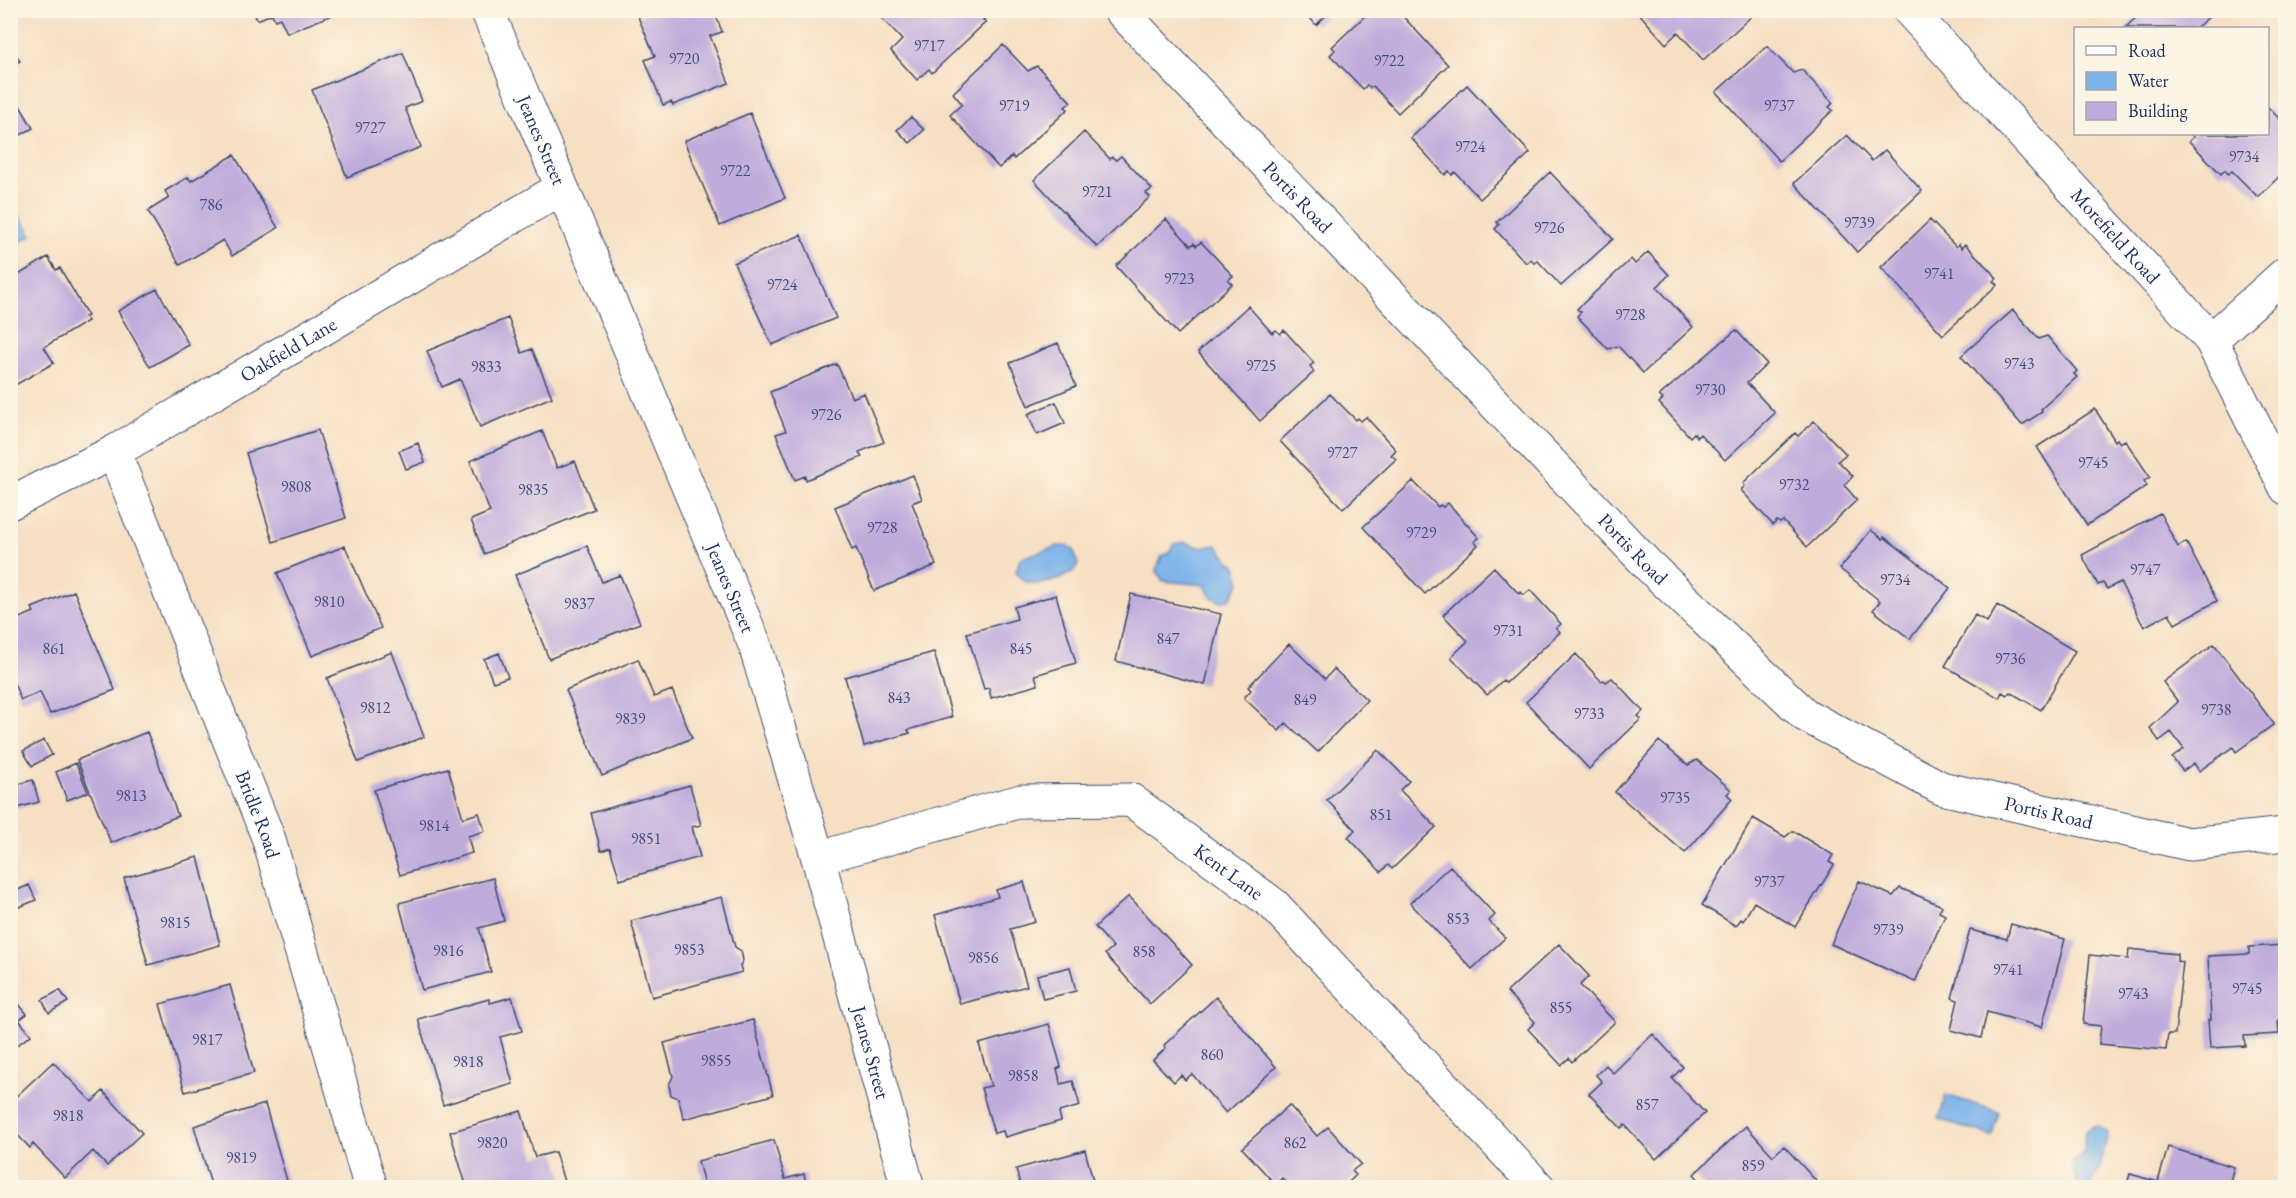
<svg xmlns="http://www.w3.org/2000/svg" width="2296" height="1198" font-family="'EB Garamond',serif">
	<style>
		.water { fill: #7cb2ea; stroke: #4c70a4; stroke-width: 1.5 }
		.building { fill: #c0acdc }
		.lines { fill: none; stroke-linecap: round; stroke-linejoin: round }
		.minor-casing { stroke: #3c496d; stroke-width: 35 }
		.minor { stroke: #fff; stroke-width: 33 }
		.labels { text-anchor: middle; stroke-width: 6; stroke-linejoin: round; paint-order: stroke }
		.number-label { font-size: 16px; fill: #444e7e }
		.street-label { font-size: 20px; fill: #1b2f5e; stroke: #fcf5e5 }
	</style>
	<rect width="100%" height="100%" fill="#fcf5e5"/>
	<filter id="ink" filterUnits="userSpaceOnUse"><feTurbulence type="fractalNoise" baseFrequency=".0167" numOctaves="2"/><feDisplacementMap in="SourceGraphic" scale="12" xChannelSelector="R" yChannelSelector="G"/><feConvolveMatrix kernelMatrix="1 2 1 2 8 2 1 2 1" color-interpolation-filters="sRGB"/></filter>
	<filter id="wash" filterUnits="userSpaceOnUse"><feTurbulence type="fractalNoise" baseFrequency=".008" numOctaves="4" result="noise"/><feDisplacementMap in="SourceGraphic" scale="24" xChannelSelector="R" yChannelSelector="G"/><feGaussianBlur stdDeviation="1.35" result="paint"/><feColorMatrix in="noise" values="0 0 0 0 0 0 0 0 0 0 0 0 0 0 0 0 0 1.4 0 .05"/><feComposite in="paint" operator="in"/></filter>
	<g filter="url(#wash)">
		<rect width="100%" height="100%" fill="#f6dfc3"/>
		<path class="water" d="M16,210L32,235L11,248V214Z
			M1184,542L1199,547L1217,545L1230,562L1236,565L1240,582L1230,599L1221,602L1210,596L1205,585L1163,581L1156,570L1162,556L1169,553L1174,544Z
			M1059,546H1067L1074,550L1078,565L1074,571C1057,582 1027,593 1016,572L1020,558Z
			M1946,1095L1999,1112L1992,1136L1939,1119Z
			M2094,1126H2099L2108,1133L2100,1168L2090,1187L2082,1186L2076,1181L2072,1163L2084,1152C2086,1140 2080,1132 2094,1126Z"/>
		<g id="blocks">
			<path class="building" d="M253,10H342V11L287,33L280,18L275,20L272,14L257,20Z
				M654,10H714L722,32L710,36L729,83L673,105L671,102L663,105L645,60L655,56L638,17Z
				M874,10H984L988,15L983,20L986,22L932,73L929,69L917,80L891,51L902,40Z
				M1303,10H1332L1316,25Z
				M1371,10H1397L1448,65L1398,113L1373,86L1370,88L1367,85L1363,89L1330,55L1335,50L1332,47Z
				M1636,10H1749L1753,15L1703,60L1678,32L1666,44Z
				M2144,10H2207L2211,15L2196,28H2125Z
				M10,45L20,61L10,67Z
				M1003,45L1028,71L1037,66L1071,102L1065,107L1068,109L1014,159L1012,156L999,168L950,115L962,104L953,93Z
				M1767,46L1793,73L1802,70L1833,103L1829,107L1833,110L1779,161L1716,92Z
				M403,53L422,101L405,108L421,147L347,177L312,90Z
				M1467,85L1530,153L1480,199L1455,172L1452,175L1449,171L1445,175L1411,138Z
				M10,89L33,128L10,141Z
				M2268,107L2286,126V170L2258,197L2232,171L2228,174L2225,170L2221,174L2189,141L2194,137L2190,134H2268Z
				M750,113L785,198L720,226L684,141Z
				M911,117L924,130L910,143L897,130Z
				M1084,132L1110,159L1112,157L1116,160L1121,156L1152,189L1146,193L1150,197L1097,247L1034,180Z
				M1847,135L1872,161L1885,150L1922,191L1857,252L1794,183Z
				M234,155L278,228L232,256L223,240L180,265L148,211L169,198L165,191L188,177L191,181Z
				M1550,172L1613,239L1561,286L1537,260L1534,263L1531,259L1526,263L1495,229L1499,225L1497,222Z
				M1166,219L1191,246L1194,243L1196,246L1201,242L1233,276L1228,280L1232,284L1178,334L1116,266Z
				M1930,220L1956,247L1959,244L1961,248L1965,244L1997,278L1993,281L1997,285L1943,335L1881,267Z
				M801,235L836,318L772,345L734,263Z
				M1648,252L1669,275L1657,287L1693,327L1643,373L1618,346L1608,349L1577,316L1581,312L1577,309L1631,259L1635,264Z
				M48,257L56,270L60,268L88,316L85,317L88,321L44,347L54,363L10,388V280Z
				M157,289L189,345L150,367L118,311Z
				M1248,306L1272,333L1276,330L1280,334L1284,330L1314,363L1310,366L1314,372L1260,421L1198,352Z
				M2013,310L2039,339L2047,336L2077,371L2074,374L2077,377L2041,409L2042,412L2022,425L1961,356Z
				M508,318L522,353L532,349L552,397L480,427L460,379L442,387L427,351Z
				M1736,330L1767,364L1747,383L1775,413L1725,460L1700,434L1697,437L1694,433L1690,437L1659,403L1663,399L1659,396Z
				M1058,343L1076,386L1028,406L1010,363Z
				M837,364L852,398L864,393L884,442L859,452L862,457L806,480L805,476L795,480L776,434L786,431L770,392Z
				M1330,394L1356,420L1358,418L1361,421L1366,417L1396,450L1391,455L1396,459L1343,509L1280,441Z
				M1056,402L1065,423L1037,435L1028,414Z
				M2095,409L2115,441L2117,439L2120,443L2125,440L2150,477L2144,481L2147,486L2087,525L2037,447Z
				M1814,421L1846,454L1838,461L1853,476L1844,485L1857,500L1807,547L1783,521L1780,523L1777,521L1773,525L1741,490L1745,486L1743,483L1795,433L1798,436Z
				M318,430L346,518L273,542L246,453Z
				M542,431L557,468L575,461L594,509L484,554L471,520L490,512L470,461Z
				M418,443L425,462L406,469L399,451Z
				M913,475L922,499L912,503L936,565L874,591L856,548L852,550L835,507Z
				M1413,481L1438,507L1440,505L1443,507L1448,503L1479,538L1474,542L1478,545L1425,594L1363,527Z
				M2160,513L2178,547L2186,542L2217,601L2175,624L2169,613L2144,627L2120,582L2107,589L2103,583L2098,585L2082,555Z
				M1871,530L1883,539L1884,537L1950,588L1910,639L1873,610L1880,601L1840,569Z
				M345,546L381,628L312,656L277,573Z
				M587,546L602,582L620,575L640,623L549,659L515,575Z
				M1494,567L1519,594L1521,592L1524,595L1530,590L1561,624L1556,628L1560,632L1506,683L1503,680L1487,695L1451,657L1468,641L1443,615Z
				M74,591L115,690L50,714L40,692L21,700L10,674V622L34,612L32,608Z
				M1131,594L1221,614L1205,685L1116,661Z
				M1056,595L1076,663L1035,675L1038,685L991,698L989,688L984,689L967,633L1017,619L1014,607Z
				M1997,605L2075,651L2041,710L2010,692L2007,695L2002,692L1999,698L1945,666L1975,615L1987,622Z
				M1289,644L1325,679L1334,669L1367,700L1318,752L1286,723L1279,731L1244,698L1251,690L1248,687Z
				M2214,644L2274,724L2236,752L2233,747L2199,771L2194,763L2183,771L2172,758L2184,749L2171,732L2159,741L2150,728L2178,702L2163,682Z
				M392,652L424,737L358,762L327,678Z
				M934,652L952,717L908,730L910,733L864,746L845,677Z
				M499,653L508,677L493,682L484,659Z
				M1576,654L1601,681L1604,680L1606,682L1612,678L1643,711L1638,716L1641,719L1589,769L1526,702Z
				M638,659L654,697L672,690L692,738L602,776L566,690Z
				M147,732L178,816L111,843L77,760Z
				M44,740L52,755L32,766L23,751Z
				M1659,741L1688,765L1697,760L1731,790L1727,794L1732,799L1685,853L1615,792Z
				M1378,750L1409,781L1400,790L1436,827L1392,869L1388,865L1381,872L1348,837L1355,830L1327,800Z
				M76,763L88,792L67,800L56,772Z
				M448,768L463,818L479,813L485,831L468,836L472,853L400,875L374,790Z
				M33,780L39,802L17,808L11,786Z
				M690,785L701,825L692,827L700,857L620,880L610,848L601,851L591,813Z
				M1753,818L1785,837L1793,831L1833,855L1829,862L1834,865L1795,927L1754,902L1743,921L1741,919L1736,926L1702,905Z
				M198,857L220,945L148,965L124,878Z
				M1450,866L1495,915L1489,921L1505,938L1472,969L1410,903Z
				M493,878L504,921L479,928L491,972L422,990L399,903Z
				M1859,881L1893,896L1900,888L1942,906L1939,912L1945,915L1915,982L1831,944Z
				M1024,882L1035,922L1010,929L1027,986L960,1004L935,915L998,897L996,890Z
				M29,885L36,900L17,908L11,893Z
				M1129,896L1192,965L1150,1004L1105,954L1113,947L1095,927Z
				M722,897L735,947L741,951L743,960L740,966L742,972L652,997L631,921Z
				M2011,924L2065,939L2042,1027L1987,1012L1981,1038L1951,1030L1958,1000L1952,998L1970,930L2007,939Z
				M1559,944L1589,976L1580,985L1615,1022L1572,1062L1569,1058L1561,1065L1528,1029L1535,1022L1507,992Z
				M2286,945V1020H2278L2279,1034L2244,1036L2245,1046L2210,1048L2208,1020H2211L2208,956L2249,954V947Z
				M2129,949L2177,954V961L2183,962L2175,1034H2168L2166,1050L2099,1044L2101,1026L2083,1024L2090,955L2128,959Z
				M1070,967L1076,991L1043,999L1037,975Z
				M230,985L254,1073L185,1092L160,1004Z
				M60,990L68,1002L49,1013L42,1000Z
				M10,993L27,1014L19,1020L31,1035L10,1050Z
				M512,997L522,1031L500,1037L513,1084L443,1105L418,1019L489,999L490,1003Z
				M1216,997L1276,1067L1226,1113L1192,1074L1185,1080L1181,1075L1174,1082L1153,1060L1166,1048L1164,1045Z
				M753,1020L773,1095L684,1119L678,1098L671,1095L669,1085L673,1076L664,1043Z
				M1049,1024L1061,1067L1057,1069L1061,1084L1073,1081L1080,1106L1059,1112L1061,1121L1005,1137L1003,1131L994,1133L981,1088L991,1086L979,1044Z
				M1653,1034L1683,1067L1672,1078L1705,1113L1656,1159L1625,1125L1621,1128L1589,1094L1602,1082L1596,1075L1606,1065L1613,1073Z
				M53,1062L92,1102L103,1091L142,1133L107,1166L93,1151L65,1178L33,1144L30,1148L10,1127V1102Z
				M265,1104L289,1188H212L194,1126Z
				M1289,1105L1317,1136L1328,1127L1361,1164L1352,1171L1356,1175L1343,1188H1291L1282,1178L1275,1184L1242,1148Z
				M521,1111L535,1157L555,1152L566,1188H467L450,1132Z
				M1746,1126L1773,1156L1784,1146L1817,1182L1811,1188H1706L1694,1174Z
				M774,1140L785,1179L804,1174L807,1188H705L698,1161Z
				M2168,1147L2234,1167L2228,1188H2126L2130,1174L2158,1182Z
				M1085,1150L1095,1188H1021L1016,1169Z"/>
		</g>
	</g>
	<g filter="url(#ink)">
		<use href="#blocks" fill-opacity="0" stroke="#3c496d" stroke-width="1.5"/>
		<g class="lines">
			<defs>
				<g id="minor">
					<path id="s1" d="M487,10L755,645L818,858L908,1188"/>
					<path id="s2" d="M1120,10L1649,566L1805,715L1941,788L2189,844L2286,834"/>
					<path id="s3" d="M1909,10L2211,340L2286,488"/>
					<path d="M2211,340L2286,273"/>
					<path id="s4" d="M114,452L268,837L371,1188"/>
					<path id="s5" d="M10,503L114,452L560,189"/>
					<path id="s6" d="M818,858L1021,801L1131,800L1273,904L1539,1188"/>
				</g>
			</defs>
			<use href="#minor" class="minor-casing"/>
			<use href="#minor" class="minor"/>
		</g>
	</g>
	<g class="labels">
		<g class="number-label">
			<text x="929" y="51">9717</text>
			<text x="684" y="64">9720</text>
			<text x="1389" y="66">9722</text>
			<text x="1014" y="111">9719</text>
			<text x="1779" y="111">9737</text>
			<text x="370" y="133">9727</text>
			<text x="1470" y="152">9724</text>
			<text x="2244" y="162">9734</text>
			<text x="735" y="176">9722</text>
			<text x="1097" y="197">9721</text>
			<text x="211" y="210">786</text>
			<text x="1859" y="228">9739</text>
			<text x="1549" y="233">9726</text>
			<text x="1939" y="279">9741</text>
			<text x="1179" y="284">9723</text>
			<text x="782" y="290">9724</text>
			<text x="1630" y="320">9728</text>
			<text x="2019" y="369">9743</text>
			<text x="1261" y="371">9725</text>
			<text x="486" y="372">9833</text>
			<text x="1710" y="395">9730</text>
			<text x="826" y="420">9726</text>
			<text x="1342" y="458">9727</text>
			<text x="2093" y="468">9745</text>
			<text x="1794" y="490">9732</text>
			<text x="296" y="492">9808</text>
			<text x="533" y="495">9835</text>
			<text x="882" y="533">9728</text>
			<text x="1421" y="538">9729</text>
			<text x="2145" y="575">9747</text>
			<text x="1895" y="585">9734</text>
			<text x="329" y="607">9810</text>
			<text x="579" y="609">9837</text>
			<text x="1508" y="636">9731</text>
			<text x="1168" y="644">847</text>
			<text x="54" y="654">861</text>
			<text x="1021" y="654">845</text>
			<text x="2010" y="664">9736</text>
			<text x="899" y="703">843</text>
			<text x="1305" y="705">849</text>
			<text x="375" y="713">9812</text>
			<text x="2216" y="715">9738</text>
			<text x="1589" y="719">9733</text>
			<text x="630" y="724">9839</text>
			<text x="131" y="801">9813</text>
			<text x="1675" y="803">9735</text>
			<text x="1381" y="820">851</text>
			<text x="434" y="831">9814</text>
			<text x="646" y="844">9851</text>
			<text x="1769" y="887">9737</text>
			<text x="1458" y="924">853</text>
			<text x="175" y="928">9815</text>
			<text x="1888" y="935">9739</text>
			<text x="689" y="955">9853</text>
			<text x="448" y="956">9816</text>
			<text x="1144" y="957">858</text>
			<text x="983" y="963">9856</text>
			<text x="2008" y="975">9741</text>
			<text x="2247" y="994">9745</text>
			<text x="2133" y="999">9743</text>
			<text x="1561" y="1013">855</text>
			<text x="207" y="1045">9817</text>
			<text x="1212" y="1060">860</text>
			<text x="716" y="1066">9855</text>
			<text x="468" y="1067">9818</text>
			<text x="1023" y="1081">9858</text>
			<text x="1647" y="1110">857</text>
			<text x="68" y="1121">9818</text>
			<text x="492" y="1148">9820</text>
			<text x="1295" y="1148">862</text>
			<text x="241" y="1163">9819</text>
			<text x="1753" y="1171">859</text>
		</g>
		<g class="street-label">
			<text dy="7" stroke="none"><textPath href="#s1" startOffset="141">Jeanes Street</textPath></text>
			<text dy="7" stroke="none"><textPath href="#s2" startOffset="258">Portis Road</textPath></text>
			<text dy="7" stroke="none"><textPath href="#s3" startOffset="306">Morefield Road</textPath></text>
			<text dy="7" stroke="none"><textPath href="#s5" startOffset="318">Oakfield Lane</textPath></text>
			<text dy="7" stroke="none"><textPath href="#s2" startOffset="744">Portis Road</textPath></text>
			<text dy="7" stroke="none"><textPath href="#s1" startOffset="627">Jeanes Street</textPath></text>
			<text dy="7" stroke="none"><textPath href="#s2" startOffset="1248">Portis Road</textPath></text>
			<text dy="7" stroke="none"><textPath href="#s4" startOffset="390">Bridle Road</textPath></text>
			<text dy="7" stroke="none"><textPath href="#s6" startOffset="442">Kent Lane</textPath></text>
			<text dy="7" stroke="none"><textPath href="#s1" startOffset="1113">Jeanes Street</textPath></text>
		</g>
	</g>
	<rect width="2296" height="1198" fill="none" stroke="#fcf5e5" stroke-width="36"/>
	<rect x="2074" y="27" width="195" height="108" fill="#fcf5e5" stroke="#a2a6af" stroke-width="1.5"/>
	<rect x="2086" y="46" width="30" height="9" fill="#ffffff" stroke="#a2a6af" stroke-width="1.5"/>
	<text x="2128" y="57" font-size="18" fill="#1b2f5e">Road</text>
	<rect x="2086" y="72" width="30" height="18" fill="#7cb2ea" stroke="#a2a6af" stroke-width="1.5"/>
	<text x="2128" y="87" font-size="18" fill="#1b2f5e">Water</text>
	<rect x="2086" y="102" width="30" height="18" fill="#c0acdc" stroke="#a2a6af" stroke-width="1.5"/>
	<text x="2128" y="117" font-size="18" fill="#1b2f5e">Building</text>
</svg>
